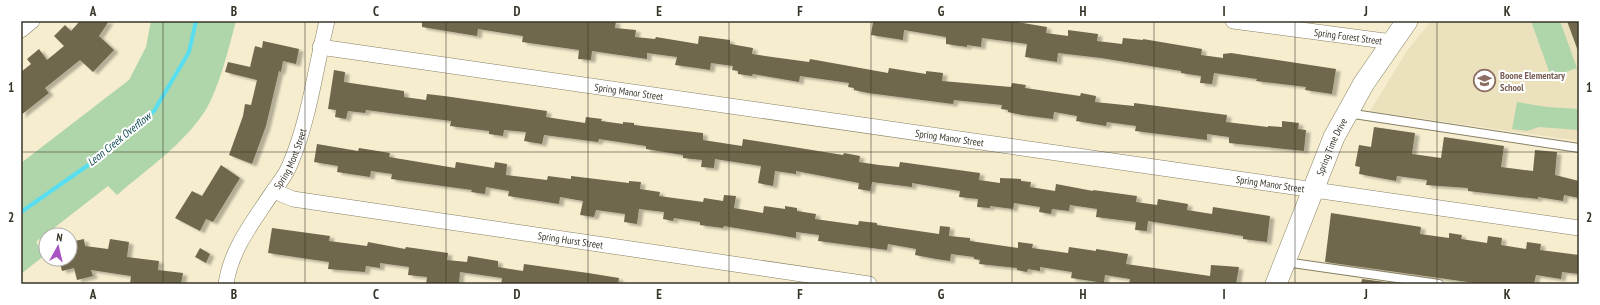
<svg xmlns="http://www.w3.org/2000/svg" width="1600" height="305" font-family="'PT Sans Narrow',sans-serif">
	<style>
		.built { fill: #ebe1bc }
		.green { fill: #afd5aa }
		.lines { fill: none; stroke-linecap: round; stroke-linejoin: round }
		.stream { stroke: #59def0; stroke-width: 4 }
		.building { fill: #6f684d; filter: url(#shadow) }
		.lane-casing { stroke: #888065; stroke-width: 10 }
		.street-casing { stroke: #888065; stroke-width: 16 }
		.secondary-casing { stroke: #888065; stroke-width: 22 }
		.lane { stroke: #fff; stroke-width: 8 }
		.street { stroke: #fff; stroke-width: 15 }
		.secondary { stroke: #fff; stroke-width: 21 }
		.grid { fill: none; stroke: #373428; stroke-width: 1; stroke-opacity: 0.55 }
		.labels { text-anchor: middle; stroke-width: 4; stroke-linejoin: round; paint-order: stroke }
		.street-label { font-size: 10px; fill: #373428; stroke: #fff }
		.education-label { font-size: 10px; font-weight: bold; fill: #785e54; stroke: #fff; text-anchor: start }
		.water-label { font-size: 11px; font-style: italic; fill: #0d4951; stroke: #fff }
		.neatline { fill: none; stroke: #373428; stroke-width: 1.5 }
		.grid-label { font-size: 13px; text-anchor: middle; font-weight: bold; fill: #373428 }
	</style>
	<defs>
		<filter id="shadow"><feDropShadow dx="4.5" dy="2.5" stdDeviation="1" flood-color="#0004"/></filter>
	</defs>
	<rect width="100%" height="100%" fill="#f5edce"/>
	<path class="built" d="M1431,21H1579V141L1370,111L1407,51Z"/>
	<path class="green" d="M151,21H236C229,47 219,89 205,111C183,145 147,169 117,195L108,186L36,242L45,255L21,274V163L129,80L146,47Z
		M1531,21H1560L1577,68L1551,77Z
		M1517,102L1547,107L1579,109V130L1539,127L1527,131L1512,129Z"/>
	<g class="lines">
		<path class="stream" d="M21,212L94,161L154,111L189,52L196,21"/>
	</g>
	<path class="building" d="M80,21H109L99,36L114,50L93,72L80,60L45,88L49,93L21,115V72L31,64L27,59L39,49L47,60L64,46L54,36L65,25L71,31Z
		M422,21H616L615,28L636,30L635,37L655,39L656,37L698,44L699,36L730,40V44L753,48L752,54L772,57L809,62L810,59L888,73L889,68L926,74V71L943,73L942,81L1011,87L1012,83L1026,85L1025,88L1080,96L1081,93L1096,96L1095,102L1134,106V103L1227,115L1226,122L1268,127V126L1282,127V121L1299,123L1298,129L1306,130L1304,151L1229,143V137L1207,134V140L1135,131L1136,126L1107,122L1106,126L1076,121L1077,116L1054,112L1053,119L1022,115L1008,112V110L1001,109L1002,105L954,100L953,104L868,93L854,90V88L848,87L849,83L800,76L799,82L753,74L752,76L738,74V71L732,70L733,66L711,63L710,70L690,67L675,65L677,57L647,53V59L592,51L591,60L578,59L579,50L522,42L523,36L478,29L477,36L422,27Z
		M873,21H1011L1047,27L1046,33L1068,36V30L1098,34L1097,41L1122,44L1123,38L1143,40V39L1202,49L1201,55L1223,58V54L1231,53L1336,69L1332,94L1305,90L1306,87L1256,81L1257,79L1214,73L1212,84L1200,83L1201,76L1181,73V71L1101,58L1058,53L1057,62L1025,57L1027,44L982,38L981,47L967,45V47L946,44V37L904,30L903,40L871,35Z
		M1567,21H1579V51H1578Z
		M263,41L299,49L296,64L283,61L281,72L279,71L266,126L252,164L229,155L243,116L245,104L251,105L257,80L225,72L228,62L250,67L255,46L262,48Z
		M334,70L345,72L344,82L404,91V97L426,100L427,94L444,96L547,111L546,117L585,123L586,117L602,119L601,121L623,124V122L634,123V125L703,133V140L742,146L743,139L843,155L844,153L860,156L859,162L879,165L899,167L900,162L980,173L979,180L1000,183V178L1021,179V181L1031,182L1030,187L1055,191L1056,184L1093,191V190L1137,196L1136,202L1157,205L1158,199L1188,204L1187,210L1212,214L1213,207L1270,216L1267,242L1243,239V236L1148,221L1147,231L1135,230L1136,222L1096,217L1097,209L1070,205L1069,211L1052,209L1051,214L1039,212L1040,207L1014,203L1013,209L990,206V208L977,207L978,199L959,197L960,191L912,183V187L872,182L870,191L858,189L859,183L796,171V174L775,171L773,186L758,183L761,166L715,159L714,168L701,167L702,160L683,158V155L646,149V146L599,139L598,142L544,135L542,144L524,141L526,132L504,130L503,136L489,134V131L450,126L451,121L366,110L365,113L348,111L346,119L335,117L336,110L328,109Z
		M1374,127L1415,133L1412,154L1441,158L1444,137L1504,146L1501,167L1533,171L1535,150L1557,152L1555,175L1579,181V198L1564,195L1563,201L1538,197V199L1468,191V188L1426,185L1427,180L1397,176L1396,181L1359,174L1360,167L1355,166L1359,145L1371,147Z
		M317,144L358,151L359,148L390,153L389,157L455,168L456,162L494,168L495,162L507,164L506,175L547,180L548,176L571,179V176L629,183V181L641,182L640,189L660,192L659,196L703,202L704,198L723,201L724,195L736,196L734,208L763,213L764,206L785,209V206L797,208V211L816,214L815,219L858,225L859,221L877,223V225L939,234L940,226L950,227L949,236L970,238V241L1018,248V242L1033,244L1032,248L1068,253L1069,247L1096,251V249L1128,254L1126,264L1210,276L1211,265L1239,267L1236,284H1129L1130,279L1105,275L1104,283L1071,278L1072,272L1040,267V271L1028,269L1027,272L1017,270V268L979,264L980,260L974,259V257L951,254L950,261L936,259L915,255L916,249L888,244L887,250L818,241L819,235L796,232V238L724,226L723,228L700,225V222L674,218L673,221L663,219L664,212L639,209L637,224L624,222L625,214L596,210L594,217L580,215L583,201L560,197L559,204L508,196L509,191L486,187L485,194L471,192L472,190L391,179L392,174L371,171L370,177L337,172L338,166L314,162Z
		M221,165L240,178L213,222L206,219L200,231L175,218L192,191L202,196Z
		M1331,213L1421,227L1420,234L1449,238V233L1462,235L1461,239L1487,243L1488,236L1502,238L1501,245L1526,249L1527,242L1541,244L1540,250L1579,255V274L1562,272L1561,279L1536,275L1534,284H1482L1325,262Z
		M272,228L330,236L329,241L367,246L368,242L405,249L406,247L448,253L447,260L467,262L468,256L498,261V267L523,271L524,264L588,273L619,278L618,284H501L502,278L460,272L459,284H426L427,277L408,275L409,267L380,263V268L366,266L365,272L328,269L329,262L268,253Z
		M84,239L85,246L108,249L110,239L129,242L127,257L159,261L158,270L183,273L181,284H130L131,276L91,270L93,276L77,280L74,268L62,271L59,259H70V242Z
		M200,248L210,254L206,263L195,257Z
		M1362,279L1400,284H1361Z"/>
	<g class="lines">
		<defs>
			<path id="lane" d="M1347,113L1579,148
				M1285,262L1439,284"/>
			<g id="street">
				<path id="s1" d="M1233,21L1392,42"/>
				<path d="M21,30L32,21"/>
				<path id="s2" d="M320,47L1579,228"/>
				<path id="s3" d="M274,191L293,199L869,284"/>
				<path id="s4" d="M226,284C231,249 253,222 272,193C279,183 287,174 291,162C309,120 316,66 327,21"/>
			</g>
			<g id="secondary">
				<path id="s5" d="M1276,284L1334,137L1364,83L1407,21"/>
			</g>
		</defs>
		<use href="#lane" class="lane-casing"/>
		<use href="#street" class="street-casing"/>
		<use href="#secondary" class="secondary-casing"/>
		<use href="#lane" class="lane"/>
		<use href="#street" class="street"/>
		<use href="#secondary" class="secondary"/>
	</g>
	<path class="grid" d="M163,21V284M305,21V284M446,21V284M588,21V284M729,21V284M871,21V284M1012,21V284M1154,21V284M1295,21V284M1437,21V284M21,152H1579"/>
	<defs>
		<symbol id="school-ring" viewBox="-11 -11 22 22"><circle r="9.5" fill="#fff" stroke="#8d6e63" stroke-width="1.5"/><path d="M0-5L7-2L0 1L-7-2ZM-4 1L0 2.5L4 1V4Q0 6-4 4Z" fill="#8d6e63"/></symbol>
	</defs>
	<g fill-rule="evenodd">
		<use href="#school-ring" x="1472" y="68" width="25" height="25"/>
	</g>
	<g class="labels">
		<g class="street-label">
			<text dy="4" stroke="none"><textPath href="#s1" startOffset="116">Spring Forest Street</textPath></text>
			<text dy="4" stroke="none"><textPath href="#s2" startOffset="312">Spring Manor Street</textPath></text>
			<text dy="4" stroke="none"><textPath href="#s2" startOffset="636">Spring Manor Street</textPath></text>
			<text dy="4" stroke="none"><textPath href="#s5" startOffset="148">Spring Time Drive</textPath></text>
			<text dy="4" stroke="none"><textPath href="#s4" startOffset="142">Spring Mont Street</textPath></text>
			<text dy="4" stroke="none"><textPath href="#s2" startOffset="960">Spring Manor Street</textPath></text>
			<text dy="4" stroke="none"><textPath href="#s3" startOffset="301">Spring Hurst Street</textPath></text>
		</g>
		<g class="education-label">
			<text x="1500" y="79">Boone Elementary<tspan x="1500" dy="12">School</tspan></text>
		</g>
		<g class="water-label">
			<text transform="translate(119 139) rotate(-39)" y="4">Leon Creek Overflow</text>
		</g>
	</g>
	<rect width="1600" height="305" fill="none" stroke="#ffffff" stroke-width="44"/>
	<g transform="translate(58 247) rotate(8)"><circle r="19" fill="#ffffff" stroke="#afaea9"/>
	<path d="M0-3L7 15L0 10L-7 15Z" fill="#a854c3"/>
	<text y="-6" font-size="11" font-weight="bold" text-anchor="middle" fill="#373428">N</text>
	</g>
	<rect x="22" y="22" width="1556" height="261" class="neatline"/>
	<g class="grid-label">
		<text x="93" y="16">A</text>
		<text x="234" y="16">B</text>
		<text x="376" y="16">C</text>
		<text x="517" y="16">D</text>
		<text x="659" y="16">E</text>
		<text x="800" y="16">F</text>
		<text x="941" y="16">G</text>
		<text x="1083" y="16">H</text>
		<text x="1224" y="16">I</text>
		<text x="1366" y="16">J</text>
		<text x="1507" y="16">K</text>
		<text x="11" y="92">1</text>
		<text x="1589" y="92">1</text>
		<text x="11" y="222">2</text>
		<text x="1589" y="222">2</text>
		<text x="93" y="299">A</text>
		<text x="234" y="299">B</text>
		<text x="376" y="299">C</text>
		<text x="517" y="299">D</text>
		<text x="659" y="299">E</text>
		<text x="800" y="299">F</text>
		<text x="941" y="299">G</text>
		<text x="1083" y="299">H</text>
		<text x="1224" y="299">I</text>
		<text x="1366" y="299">J</text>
		<text x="1507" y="299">K</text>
	</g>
</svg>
